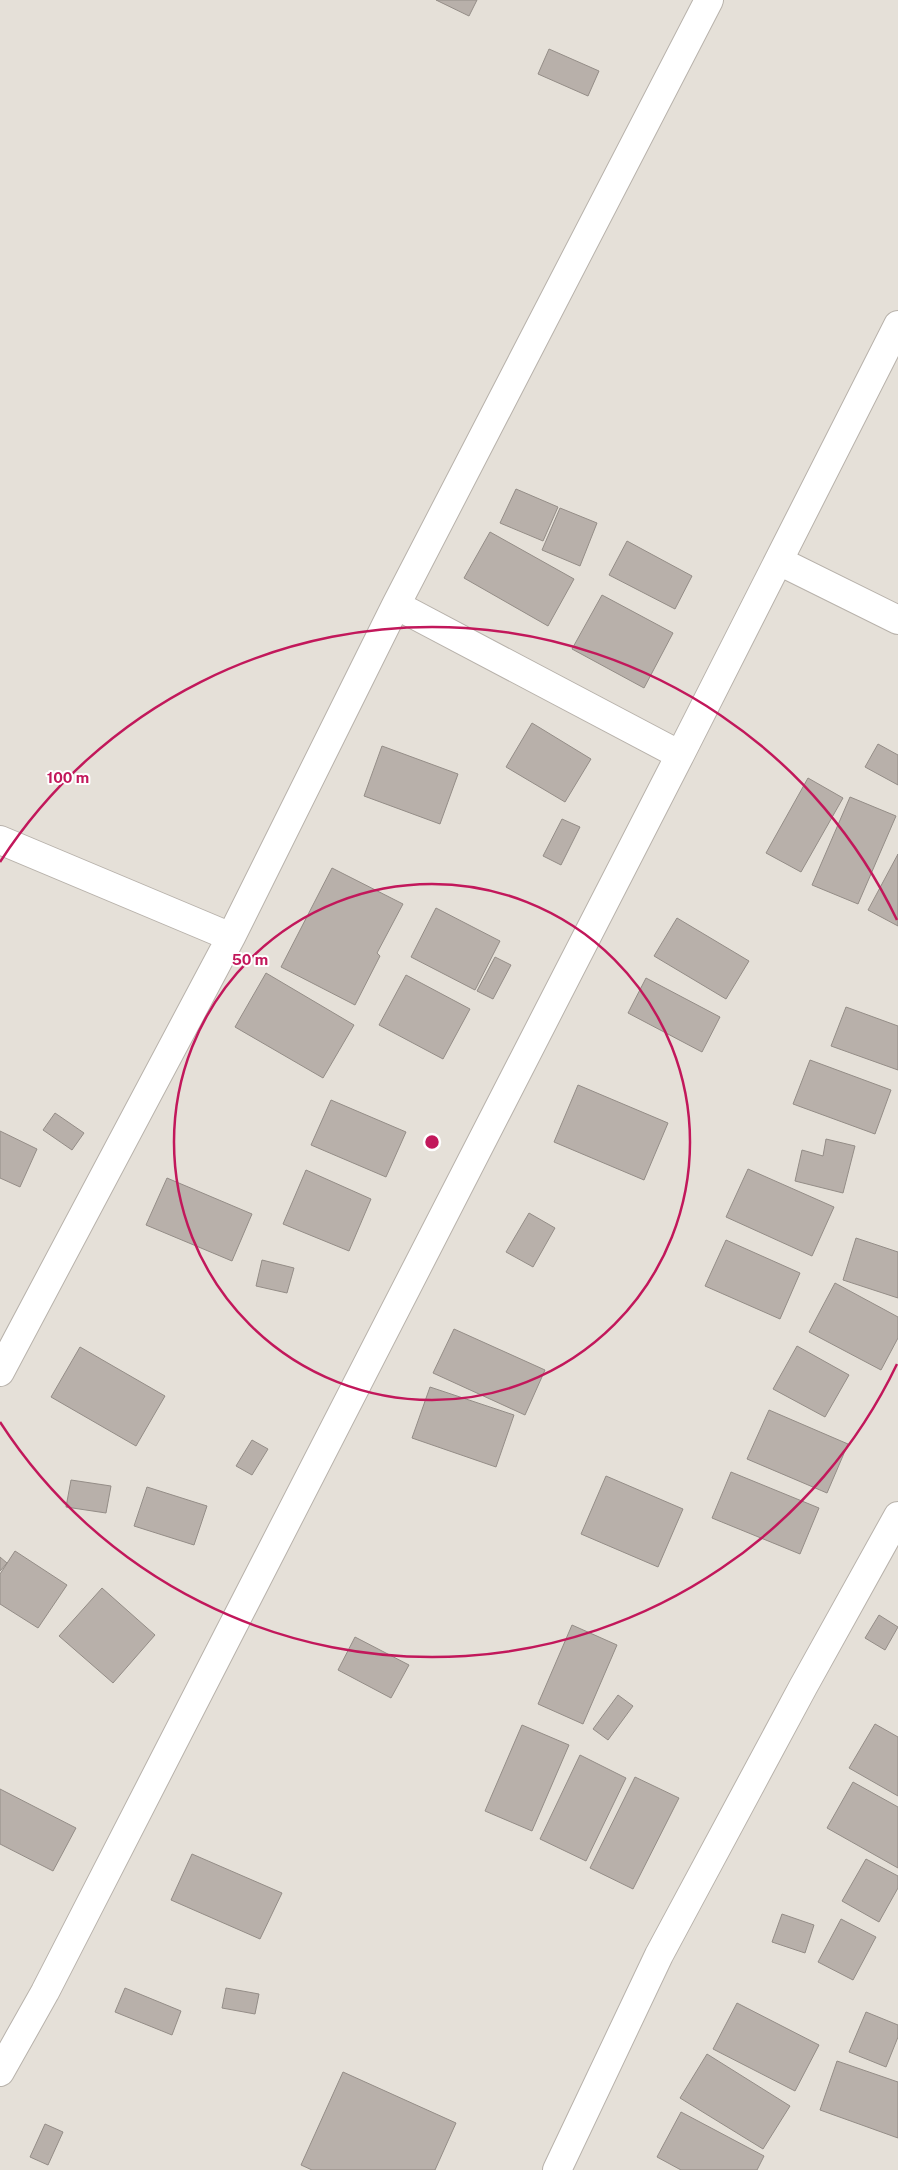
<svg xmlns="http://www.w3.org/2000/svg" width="898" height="2170" font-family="'Public Sans',sans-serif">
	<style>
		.building { fill: #b8b0aa; stroke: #948d87 }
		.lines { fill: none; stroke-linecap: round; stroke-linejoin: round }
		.street-casing { stroke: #b8b2ab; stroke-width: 30 }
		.street { stroke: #fff; stroke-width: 28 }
		.ring { fill: none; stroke: #c2185b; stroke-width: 2.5 }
		.centre { fill: #c2185b; stroke: #fff; stroke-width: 2.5 }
		.ring-label { font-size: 15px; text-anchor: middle; font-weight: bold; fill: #c2185b; stroke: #fff; stroke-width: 4; stroke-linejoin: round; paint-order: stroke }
	</style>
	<rect width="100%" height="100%" fill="#e5e0d8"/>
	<path class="building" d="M436,0H477L469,16Z
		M549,49L599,71L588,96L538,74Z
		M516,489L558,507L543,541L500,523Z
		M560,508L597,523L580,566L542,550Z
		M490,532L574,579L548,626L464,578Z
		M627,541L692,576L675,609L609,575Z
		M602,595L673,633L644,688L572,649Z
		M532,723L591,759L565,802L506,767Z
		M878,744L898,755V785L865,767Z
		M382,746L458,774L440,824L364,796Z
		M808,778L843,798L801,872L766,853Z
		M850,797L896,816L858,904L812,885Z
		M562,819L580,827L561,865L543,856Z
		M898,854V926L868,910Z
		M332,868L403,904L377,953L380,956L355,1005L281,967Z
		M436,908L500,941L475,990L411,957Z
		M677,918L749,961L726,999L654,956Z
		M495,957L511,965L493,999L477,991Z
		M266,973L354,1025L323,1078L235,1027Z
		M406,975L470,1009L443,1059L379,1025Z
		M646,978L720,1017L702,1052L628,1013Z
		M846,1007L898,1026V1070L831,1046Z
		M810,1060L891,1090L875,1134L793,1104Z
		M578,1085L668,1123L644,1180L554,1142Z
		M331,1100L406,1132L386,1177L311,1145Z
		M55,1113L84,1133L72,1150L43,1130Z
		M0,1131L37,1149L20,1187L0,1178Z
		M826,1139L855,1146L843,1193L795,1181L802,1150L823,1156Z
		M748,1169L834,1207L812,1256L726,1217Z
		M306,1170L371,1199L349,1251L283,1224Z
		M167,1178L252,1214L232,1261L146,1225Z
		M529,1213L555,1228L533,1267L506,1252Z
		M856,1238L898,1252V1298L843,1280Z
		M726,1240L800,1273L780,1319L705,1286Z
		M262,1260L294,1268L287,1293L256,1286Z
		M835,1283L898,1317V1338L881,1370L809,1332Z
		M454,1329L545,1370L525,1415L433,1373Z
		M797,1346L849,1375L825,1417L773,1389Z
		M80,1347L165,1396L136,1446L51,1397Z
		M430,1387L514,1415L496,1467L412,1438Z
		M769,1410L848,1444L827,1493L747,1459Z
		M252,1440L268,1449L252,1475L236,1466Z
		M731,1472L819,1508L800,1554L712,1518Z
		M606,1476L683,1509L658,1567L581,1534Z
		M71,1480L111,1486L106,1513L66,1507Z
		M147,1487L207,1506L194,1545L134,1526Z
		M15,1551L67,1585L38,1628L0,1604V1574Z
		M0,1557L7,1563L0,1571Z
		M102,1588L155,1635L113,1683L59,1636Z
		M879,1615L898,1627L885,1650L865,1638Z
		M572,1625L617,1645L583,1724L538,1704Z
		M355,1637L409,1665L391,1698L338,1670Z
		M618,1695L633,1706L608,1740L593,1729Z
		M875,1724L898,1737V1796L849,1768Z
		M522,1725L569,1745L532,1831L485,1811Z
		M580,1755L626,1778L586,1861L540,1839Z
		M635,1777L679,1798L633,1889L590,1868Z
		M853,1782L898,1807V1868L827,1828Z
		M0,1789L76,1828L53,1871L0,1844Z
		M192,1854L282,1893L260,1939L171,1900Z
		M866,1859L898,1876V1888L879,1922L842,1901Z
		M782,1914L814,1925L805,1953L772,1942Z
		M841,1919L876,1937L853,1980L818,1962Z
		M125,1988L181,2011L172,2035L115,2012Z
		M226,1988L259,1994L255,2014L222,2008Z
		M737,2003L819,2045L795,2091L713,2049Z
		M866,2012L898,2025V2037L886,2067L849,2052Z
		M707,2054L790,2106L763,2149L680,2098Z
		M837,2061L898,2082V2138L820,2110Z
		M343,2072L456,2123L435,2170H312L301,2165Z
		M681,2112L764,2156L757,2170H681L657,2157Z
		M45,2124L63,2132L48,2165L30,2157Z"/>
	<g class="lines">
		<defs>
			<path id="street" d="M779,561L898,620
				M396,605L680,755
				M0,840L231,937
				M0,1372L231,937L396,605L709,0
				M0,2072L45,1992L680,755L898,325
				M557,2170L659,1955L803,1687L898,1516"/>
		</defs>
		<use href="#street" class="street-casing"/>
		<use href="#street" class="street"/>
	</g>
	<g class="ring">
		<circle cx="432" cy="1142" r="258"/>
		<path d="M897 1364A515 515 0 0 1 0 1422M0 862A515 515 0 0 1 897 920"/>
	</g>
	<circle cx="432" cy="1142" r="8" class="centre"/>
	<g class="ring-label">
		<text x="68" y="783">100 m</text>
		<text x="250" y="965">50 m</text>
	</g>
</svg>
